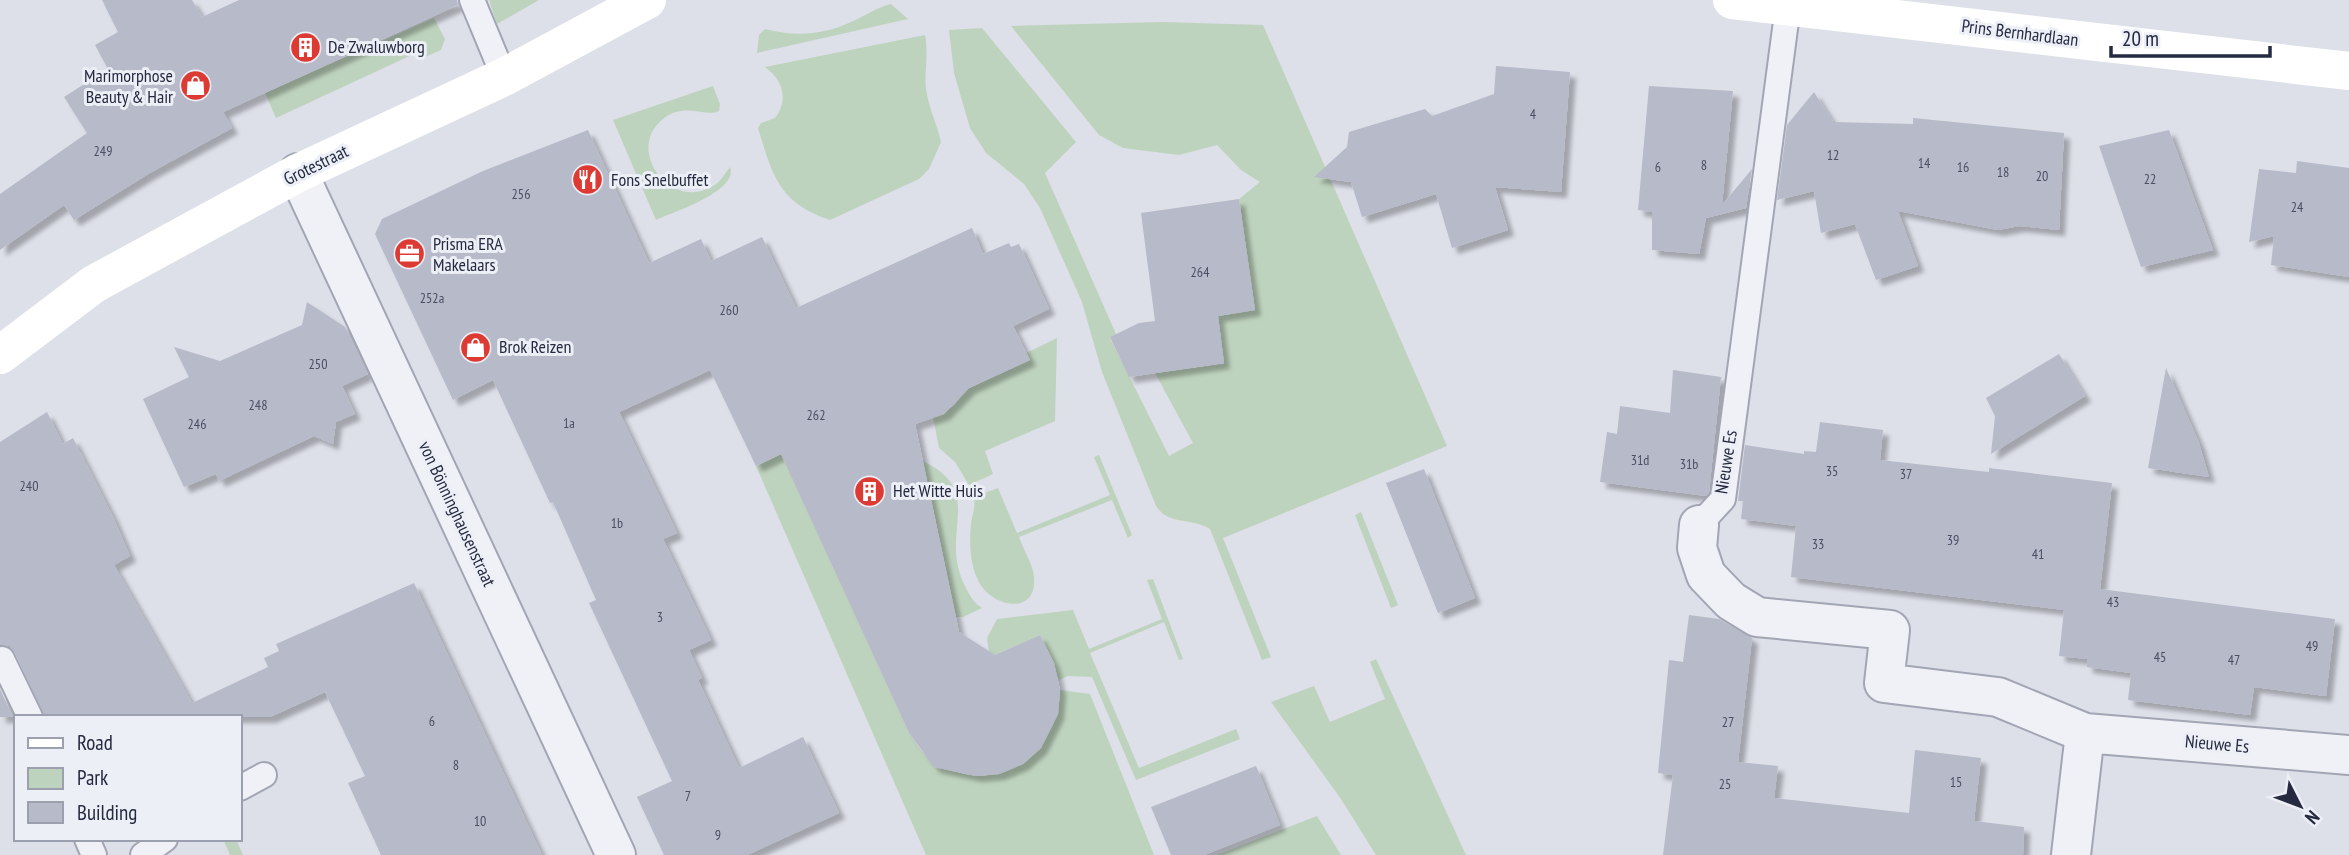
<svg xmlns="http://www.w3.org/2000/svg" width="2349" height="855" font-family="'PT Sans Narrow',sans-serif">
	<style>
		.green { fill: #bed3bd }
		.building { fill: #b7bac9; filter: url(#shadow) }
		.lines { fill: none; stroke-linecap: round; stroke-linejoin: round }
		.lane-casing { stroke: #a2a5b3; stroke-width: 28 }
		.street-casing { stroke: #a2a5b3; stroke-width: 42 }
		.lane { stroke: #f0f1f7; stroke-width: 24 }
		.street { stroke: #f0f1f7; stroke-width: 38 }
		.secondary { stroke: #fff; stroke-width: 38 }
		.labels { text-anchor: middle; stroke-width: 6; stroke-linejoin: round; paint-order: stroke }
		.number-label { font-size: 14px; fill: #4a4e63 }
		.street-label { font-size: 18px; fill: #252a41; stroke: #eceff6 }
		.poi-label { font-size: 18px; fill: #252a41; stroke: #eceff6; text-anchor: start }
	</style>
	<defs>
		<filter id="shadow"><feDropShadow dx="6" dy="6" stdDeviation="2" flood-color="#0004"/></filter>
	</defs>
	<rect width="100%" height="100%" fill="#dddfe9"/>
	<path class="green" d="M489,0H539L497,24Z
		M891,4L908,19L757,53L759,35L765,29C795,37 823,35 851,22C865,16 877,7 891,4Z
		M434,18L445,39L441,50L425,57L416,53L276,118L265,93Z
		M1162,22L1263,25L1447,446L1223,538L1271,657L1262,660L1210,529C1191,517 1169,526 1156,506L1102,372L1082,302L1040,208L1024,184L986,153L970,128L954,73L949,30L982,28L1076,142L1045,173L1116,334L1110,338L1169,456L1193,443L1155,373L1224,364L1218,316L1255,310L1239,199L1260,182L1241,170L1217,145L1179,155L1123,148L1099,135L1011,26Z
		M925,35C929,54 924,71 926,89C929,109 937,124 941,142L929,169L919,179L830,220C778,202 773,176 758,128L761,123L775,118C789,100 783,80 765,67Z
		M713,86L720,104L719,111C707,118 684,101 663,119C624,150 671,212 713,186C721,182 725,173 730,167C739,191 674,212 656,220L613,120Z
		M1057,338L1055,421L985,451L993,474L969,485L955,462L939,448L933,417L954,406L965,390L1029,360L1026,353Z
		M792,449L809,514L909,733C914,740 919,749 925,755C935,765 951,771 964,774C1017,785 1059,741 1060,690L1090,694L1154,855H926L756,466Z
		M1099,455L1132,535L1128,538L1112,500L1019,537C1023,549 1033,564 1034,577C1038,617 989,608 977,578C970,562 969,541 971,524C972,514 976,507 974,497L998,488L1017,533L1110,495L1094,457Z
		M923,461C986,492 940,529 963,582C968,592 972,602 982,608L963,617H956Z
		M1361,512L1398,605L1391,608L1355,515Z
		M1153,579L1183,659L1179,660L1164,622L1090,653L1139,768L1236,729L1240,739L1136,780L1092,677L1068,676L1059,680L1040,635L995,655L989,652L987,638L997,619L1073,610L1089,649L1162,619L1147,580Z
		M1376,659L1466,855H1376L1341,799L1271,702L1314,686L1330,722L1385,699L1370,662Z
		M1317,816L1341,855H1217Z
		M223,839H236L243,855H230Z"/>
	<path class="building" d="M102,0H192L202,17L239,0H457L458,5L223,112L232,128L148,174L74,220L64,205L0,250V194L87,133L64,97L108,69L95,45L118,32Z
		M1496,66L1570,72L1561,192L1495,187L1508,230L1452,248L1436,194L1362,217L1351,182L1314,177L1347,147L1349,132L1425,109L1432,116L1494,94Z
		M1649,86L1733,91L1722,205L1752,169L1746,208L1706,218L1699,254L1652,250V212L1638,210Z
		M1814,92L1833,122L1913,124V118L2064,133L2059,230L2019,226L1998,230L1898,211L1918,266L1876,280L1855,224L1821,233L1814,191L1777,200L1787,125Z
		M588,130L649,263L701,239L711,261L762,237L796,308L972,228L983,254L1009,243L1011,247L1019,244L1049,309L1013,326L1030,360L969,388L944,414L915,424L959,632L995,655L1040,635L1054,663L1060,690L1058,714L1041,748L1023,764L999,774L976,776L934,767L909,733L781,454L756,466L710,370L619,412L677,533L663,539L711,640L689,650L702,678L698,680L739,768L803,737L839,813L747,855H664L637,797L672,781L589,603L596,600L553,502L550,503L493,380L453,400L375,234L382,219L483,171Z
		M2169,130L2213,250L2141,267L2099,146Z
		M2297,161L2349,168V277L2271,265L2274,236L2249,242L2259,169L2296,173Z
		M1239,199L1255,310L1218,316L1224,363L1129,377L1110,337L1139,323L1155,321L1141,213Z
		M307,302L345,327L368,374L342,386L355,414L336,422L333,444L314,436L219,481L216,474L184,487L143,399L189,377L174,347L220,361L302,325Z
		M2059,354L2085,396L1991,454L1995,416L1986,398Z
		M2166,368L2199,443L2209,477L2148,468Z
		M1673,370L1721,377L1709,492L1706,496L1600,482L1607,432L1617,434L1620,406L1670,413Z
		M47,412L63,444L73,438L113,517L130,556L114,565L192,703L268,667L264,658L279,651L276,644L414,583L542,855H381L348,783L365,776L325,692L270,717H45L15,653L10,646L0,645V442Z
		M1820,422L1883,430L1880,460L1989,472V468L2112,483L2100,589L2335,619L2326,696L2254,687L2250,715L2128,700L2131,673L2087,667V659L2059,656L2064,610L1791,577L1796,526L1741,519L1743,501H1738L1745,445L1804,454V451L1816,452Z
		M1424,469L1475,598L1438,613L1386,483Z
		M1689,615L1719,619L1752,638L1738,762L1778,766L1774,798L1909,813L1915,750L1981,758L1974,821L2024,827L2023,855H1663L1673,775L1658,773L1669,660L1683,662Z
		M0,689L13,717H0Z
		M1256,766L1280,825L1204,855H1171L1151,807Z"/>
	<g class="lines">
		<defs>
			<path id="lane" d="M472,0L504,77
				M1699,525L1723,499L1788,6
				M2,659L30,717
				M240,788L264,775
				M87,839L94,855
				M143,855L165,839"/>
			<path id="street" d="M298,173L616,855
				M1699,525L1697,548L1706,575L1731,601L1757,617L1890,630L1884,683L1998,697L2085,733L2349,755
				M2071,855L2085,733"/>
		</defs>
		<use href="#lane" class="lane-casing"/>
		<use href="#street" class="street-casing"/>
		<use href="#lane" class="lane"/>
		<use href="#street" class="street"/>
		<path class="secondary" d="M1732,0L2349,71
			M0,355L94,284L298,173L504,77L647,0"/>
	</g>
	<defs>
		<symbol id="building-disc" viewBox="-11 -11 22 22"><circle r="9.5" fill="#dd3a33" stroke="#eceff6"/><path d="M-4-6H4V6H1V3H-1V6H-4ZM-2.5-4.3h1.7v1.8h-1.7ZM.8-4.3h1.7v1.8H.8ZM-2.5-1h1.7V.8h-1.7ZM.8-1h1.7V.8H.8Z" fill="#fff"/></symbol>
		<symbol id="shop-disc" viewBox="-11 -11 22 22"><circle r="9.5" fill="#dd3a33" stroke="#eceff6"/><path d="M-5-2.5h2.3a2.7 3.5 0 0 1 5.4 0H5L5.5 6h-11ZM-1.5-2.5h3a1.5 2.3 0 0 0-3 0Z" fill="#fff"/></symbol>
		<symbol id="restaurant-disc" viewBox="-11 -11 22 22"><circle r="9.5" fill="#dd3a33" stroke="#eceff6"/><path d="M-5-6h1v4h1v-4h1v4h1v-4h1v5L-1.5 .5V6h-2V.5L-5-1ZM5-6V6H3V1.5H1.5Q1.5-4 5-6Z" fill="#fff"/></symbol>
		<symbol id="office-disc" viewBox="-11 -11 22 22"><circle r="9.5" fill="#dd3a33" stroke="#eceff6"/><path d="M-6-3h4V-5.5h4V-3h4V5H-6ZM-1-4.5V-3h2v-1.5ZM-6 0V1H6V0Z" fill="#fff"/></symbol>
	</defs>
	<g fill-rule="evenodd">
		<use href="#building-disc" x="288" y="30" width="35" height="35"/>
		<use href="#shop-disc" x="178" y="68" width="35" height="35"/>
		<use href="#restaurant-disc" x="570" y="162" width="35" height="35"/>
		<use href="#office-disc" x="392" y="236" width="35" height="35"/>
		<use href="#shop-disc" x="458" y="330" width="35" height="35"/>
		<use href="#building-disc" x="852" y="474" width="35" height="35"/>
	</g>
	<g class="labels">
		<g class="number-label">
			<text x="1533" y="119">4</text>
			<text x="103" y="156">249</text>
			<text x="1833" y="160">12</text>
			<text x="1924" y="168">14</text>
			<text x="1704" y="170">8</text>
			<text x="1658" y="172">6</text>
			<text x="1963" y="172">16</text>
			<text x="2003" y="177">18</text>
			<text x="2042" y="181">20</text>
			<text x="2150" y="184">22</text>
			<text x="521" y="199">256</text>
			<text x="2297" y="212">24</text>
			<text x="1200" y="277">264</text>
			<text x="432" y="303">252a</text>
			<text x="729" y="315">260</text>
			<text x="318" y="369">250</text>
			<text x="258" y="410">248</text>
			<text x="816" y="420">262</text>
			<text x="569" y="428">1a</text>
			<text x="197" y="429">246</text>
			<text x="1640" y="465">31d</text>
			<text x="1689" y="469">31b</text>
			<text x="1832" y="476">35</text>
			<text x="1906" y="479">37</text>
			<text x="29" y="491">240</text>
			<text x="617" y="528">1b</text>
			<text x="1953" y="545">39</text>
			<text x="1818" y="549">33</text>
			<text x="2038" y="559">41</text>
			<text x="2113" y="607">43</text>
			<text x="660" y="622">3</text>
			<text x="2312" y="651">49</text>
			<text x="2160" y="662">45</text>
			<text x="2234" y="665">47</text>
			<text x="432" y="726">6</text>
			<text x="1728" y="727">27</text>
			<text x="456" y="770">8</text>
			<text x="1956" y="787">15</text>
			<text x="1725" y="789">25</text>
			<text x="688" y="801">7</text>
			<text x="480" y="826">10</text>
			<text x="718" y="840">9</text>
		</g>
		<g class="street-label">
			<text transform="translate(2020 33) rotate(7)" y="6">Prins Bernhardlaan</text>
			<text transform="translate(316 165) rotate(-26)" y="6">Grotestraat</text>
			<text transform="translate(1726 462) rotate(-81)" y="6">Nieuwe Es</text>
			<text transform="translate(457 514) rotate(65)" y="6">von Bönninghausenstraat</text>
			<text transform="translate(2217 744) rotate(5)" y="6">Nieuwe Es</text>
		</g>
		<g class="poi-label">
			<text x="328" y="53">De Zwaluwborg</text>
			<text x="173" y="82" text-anchor="end">Marimorphose<tspan x="173" dy="21">Beauty &amp; Hair</tspan></text>
			<text x="611" y="186">Fons Snelbuffet</text>
			<text x="433" y="250">Prisma ERA<tspan x="433" dy="21">Makelaars</tspan></text>
			<text x="499" y="353">Brok Reizen</text>
			<text x="893" y="497">Het Witte Huis</text>
		</g>
	</g>
	<rect x="14" y="715" width="228" height="126" fill="#eceff6" stroke="#9ca0ae" stroke-width="2"/>
	<rect x="28" y="738" width="35" height="10" fill="#ffffff" stroke="#9ca0ae" stroke-width="2"/>
	<text x="77" y="750" font-size="21" fill="#252a41">Road</text>
	<rect x="28" y="768" width="35" height="21" fill="#bed3bd" stroke="#9ca0ae" stroke-width="2"/>
	<text x="77" y="785" font-size="21" fill="#252a41">Park</text>
	<rect x="28" y="802" width="35" height="21" fill="#b7bac9" stroke="#9ca0ae" stroke-width="2"/>
	<text x="77" y="820" font-size="21" fill="#252a41">Building</text>
	<g transform="translate(2300 806) rotate(132)" stroke="#eceff6" stroke-width="5" paint-order="stroke">
	<path d="M0-5L12 26L0 18L-12 26Z" fill="#252a41"/>
	<text y="-10" font-size="19" font-weight="bold" text-anchor="middle" fill="#252a41">N</text>
	</g>
	<path d="M2111 46v10h159v-10" fill="none" stroke="#252a41" stroke-width="3.5"/>
	<text x="2122" y="46" font-size="21" fill="#252a41" stroke="#eceff6" stroke-width="5" paint-order="stroke">20 m</text>
</svg>
